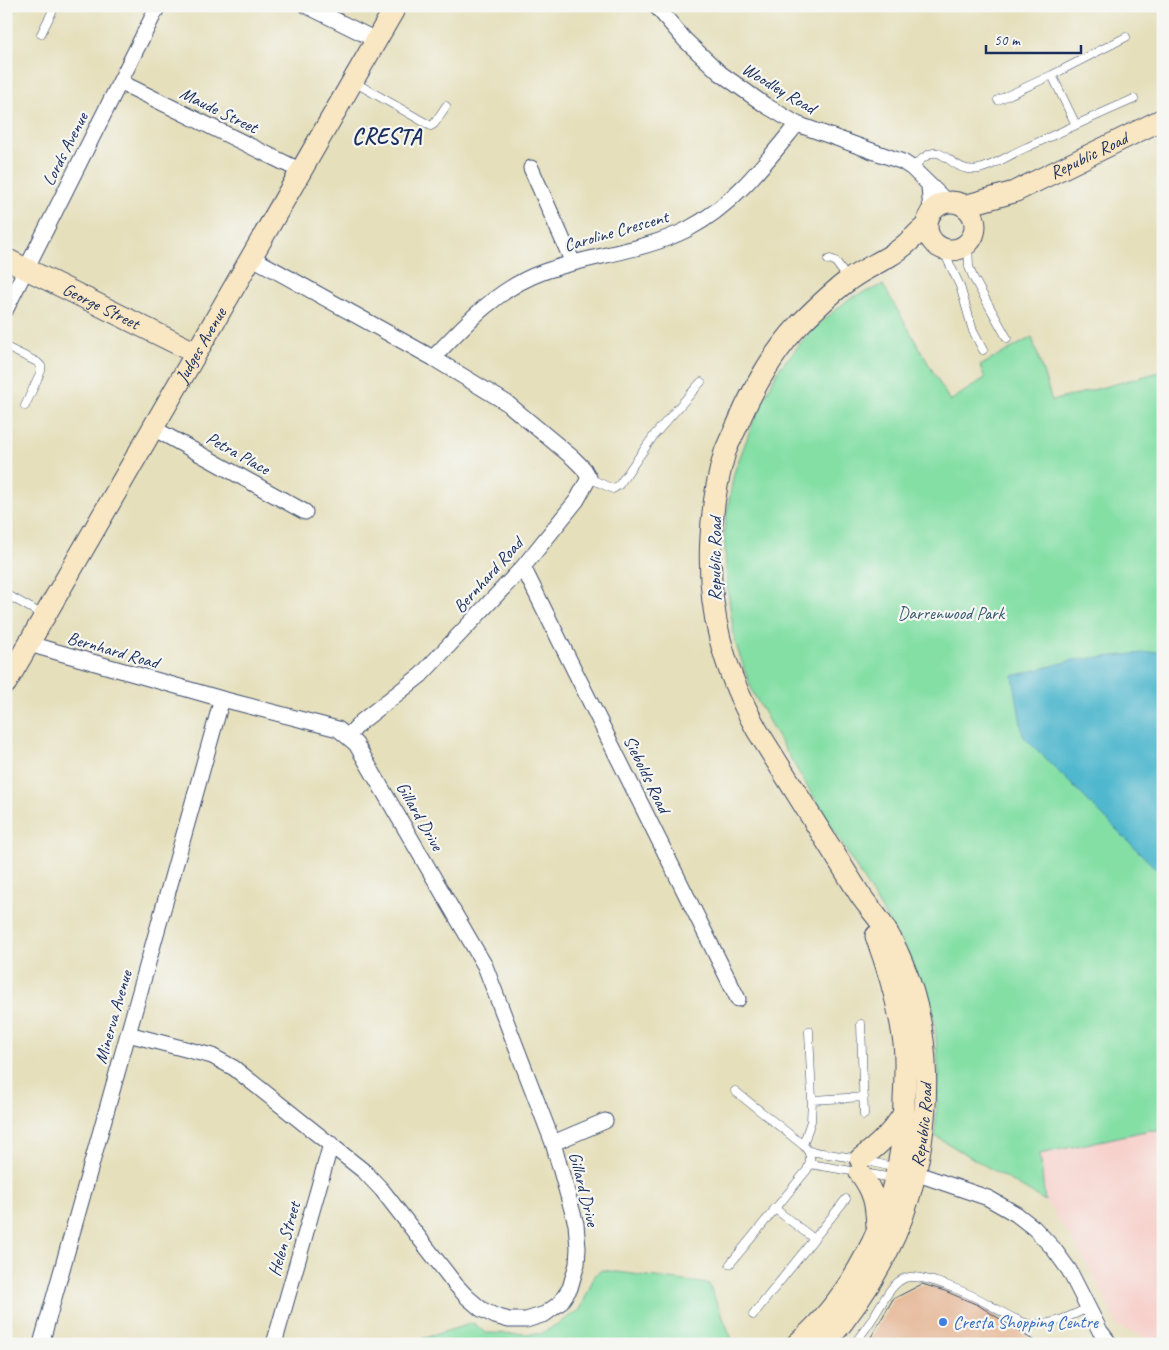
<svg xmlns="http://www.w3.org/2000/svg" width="1169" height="1350" font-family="Caveat,sans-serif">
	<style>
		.built { fill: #f7d0cb }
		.green { fill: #84dfa5; stroke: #508782 }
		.water { fill: #50b7ce; stroke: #367396 }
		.building { fill: #e4b391 }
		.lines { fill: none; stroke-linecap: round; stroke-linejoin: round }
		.lane-casing { stroke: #39496c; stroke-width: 9 }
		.street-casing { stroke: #39496c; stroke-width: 17 }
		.secondary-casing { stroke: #39496c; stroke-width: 23 }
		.lane { stroke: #fff; stroke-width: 8 }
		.street { stroke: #fff; stroke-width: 15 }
		.secondary { stroke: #f9e7c3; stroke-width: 21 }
		.shop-dot { fill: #3f7fe0; stroke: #f6f6f2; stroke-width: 2 }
		.labels { text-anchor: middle; stroke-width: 4.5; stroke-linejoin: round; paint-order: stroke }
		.street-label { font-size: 18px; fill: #1b2f5e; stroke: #f6f6f2 }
		.park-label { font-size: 18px; fill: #355b70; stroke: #f6f6f2 }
		.shop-label { font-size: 18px; fill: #366cbe; stroke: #f6f6f2; text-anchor: start }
		.district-label { font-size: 22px; font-weight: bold; letter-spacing: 1px; fill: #1b2f5e; stroke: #f6f6f2 }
	</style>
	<rect width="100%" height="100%" fill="#f6f6f2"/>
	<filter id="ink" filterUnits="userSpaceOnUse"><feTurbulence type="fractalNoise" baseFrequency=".02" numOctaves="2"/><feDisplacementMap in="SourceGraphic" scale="10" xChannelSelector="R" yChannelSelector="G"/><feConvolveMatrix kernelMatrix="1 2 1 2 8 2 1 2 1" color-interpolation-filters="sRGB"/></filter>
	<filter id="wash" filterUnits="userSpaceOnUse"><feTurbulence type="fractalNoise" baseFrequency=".0096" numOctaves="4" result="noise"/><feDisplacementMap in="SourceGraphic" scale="20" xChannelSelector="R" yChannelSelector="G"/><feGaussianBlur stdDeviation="1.12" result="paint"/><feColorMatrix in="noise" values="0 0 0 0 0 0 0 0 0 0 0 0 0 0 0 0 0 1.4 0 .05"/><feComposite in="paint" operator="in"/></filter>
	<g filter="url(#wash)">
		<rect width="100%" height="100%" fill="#e5dfbb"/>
		<path class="built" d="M1150,1130L1163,1132V1344L1118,1327L1095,1278L1070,1236L1045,1201L1039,1154Z"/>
		<path class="green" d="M883,285L950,401L985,378L980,366L1032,337L1052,401L1163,371V1132L1150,1130L1040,1154L1045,1201L935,1136L939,1074L934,1017L910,957L777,736L753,693L735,642L727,586L724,530L734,473L753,423L778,370L812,330L850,298Z
			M602,1270L709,1284L734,1344H405L473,1323L486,1333L541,1334L580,1310L595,1275Z"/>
		<path class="water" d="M1163,651V876L1023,736L1013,676L1074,660Z"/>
		<g id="blocks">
			<path class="building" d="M922,1284L945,1291L978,1305L1039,1344H867L893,1299Z"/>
		</g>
	</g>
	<g filter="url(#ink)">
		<use href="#blocks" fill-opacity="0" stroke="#39496c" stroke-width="1"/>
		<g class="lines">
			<defs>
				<path id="lane" d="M41,34L55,6
					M354,82L431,126L434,124L446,106
					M998,100L1052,75
					M1076,125L1052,75L1126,37
					M912,168C917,163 923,157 930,154C945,147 954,174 979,169C995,165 1009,155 1025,148C1061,132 1097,115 1134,99
					M968,244L969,267L973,277L1007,338
					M943,250L960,286L973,331L983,350
					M828,260L830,259L835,261L848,279
					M6,347L37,362L41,366V371L25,406
					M589,478L613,489L619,485L655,434L701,382
					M6,594L43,615
					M861,1024L864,1115
					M812,1100L864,1097
					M803,1145L811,1121L812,1100L809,1031
					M809,1151L860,1159L896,1168
					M810,1164L893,1178
					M774,1208L814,1239
					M730,1264L807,1170C812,1160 811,1153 803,1145L735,1091
					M753,1315L846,1199
					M854,1344C861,1335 868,1326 874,1316C882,1304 891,1283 905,1278C921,1272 973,1295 988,1304C1001,1311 1015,1321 1029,1324C1050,1327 1070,1316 1088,1308"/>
				<path id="street" d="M307,6L376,40
					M656,6L685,40L720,73L765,105L797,124L903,162L912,168L947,202
					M120,82L301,171
					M531,168L573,263
					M929,186L931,212
					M251,257L433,358L507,403L573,458L584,469L589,478L577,500L523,567L421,675L361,722L348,736
					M6,309L158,6
					M433,358C465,324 498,288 543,272C590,255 643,252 688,229C733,206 766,162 797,124
					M153,428L305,512
					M523,567L738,999
					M29,644L222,699L338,729L356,744L485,966L553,1143L576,1224L578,1248L577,1264L570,1288L560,1303L545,1314L526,1320H509L495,1316L481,1309L467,1297L455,1284L382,1190L365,1172L234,1068L212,1056L128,1034
					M553,1143L605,1121
					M906,1170L988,1198L1016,1214L1034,1228L1053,1248L1069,1270L1100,1331L1110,1344
					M41,1344L222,699
					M274,1344L331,1144"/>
				<g id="secondary">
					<circle cx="951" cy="226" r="24"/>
					<path id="s1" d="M964,206L1014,192L1163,119"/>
					<path id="s2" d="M6,259L196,353"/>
					<path id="s3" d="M6,683L396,6"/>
					<path d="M860,1159C878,1146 893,1132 904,1113"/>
					<path d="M860,1173C874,1192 876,1203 877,1226"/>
					<path d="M797,1344C853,1295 890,1221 901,1149C903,1133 904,1116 904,1100C905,1081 906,1061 904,1043C899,1005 889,971 876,936"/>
					<path id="s4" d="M825,1344C861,1302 893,1251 909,1197C931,1121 934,1034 901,960C896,948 889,935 882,924C874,912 864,902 857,890C824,837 790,783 757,730C741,701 728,671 720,639C705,580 708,511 725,452C728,444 732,436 736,428C752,390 772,353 801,323C816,308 832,292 849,280C862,270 877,264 891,255C904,248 915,235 926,226"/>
				</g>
			</defs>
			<use href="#lane" class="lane-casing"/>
			<use href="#street" class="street-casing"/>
			<use href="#secondary" class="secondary-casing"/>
			<use href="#lane" class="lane"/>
			<use href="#street" class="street"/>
			<use href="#secondary" class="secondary"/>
		</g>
	</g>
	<circle class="shop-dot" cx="943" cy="1322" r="5"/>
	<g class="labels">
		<g class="street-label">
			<text transform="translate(779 88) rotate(31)" y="6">Woodley Road</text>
			<text transform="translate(219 110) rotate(26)" y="6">Maude Street</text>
			<text transform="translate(65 149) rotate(-63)" y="6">Lords Avenue</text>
			<text dy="6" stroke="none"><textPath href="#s1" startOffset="135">Republic Road</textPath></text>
			<text transform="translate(616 231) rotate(-16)" y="6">Caroline Crescent</text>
			<text dy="6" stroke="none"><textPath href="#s2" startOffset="106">George Street</textPath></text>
			<text dy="6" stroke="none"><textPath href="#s3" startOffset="390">Judges Avenue</textPath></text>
			<text transform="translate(238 453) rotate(29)" y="6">Petra Place</text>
			<text transform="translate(715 559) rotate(-90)" y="6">Republic Road</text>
			<text transform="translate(488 575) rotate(-48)" y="6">Bernhard Road</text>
			<text transform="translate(113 650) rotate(16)" y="6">Bernhard Road</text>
			<text transform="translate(647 774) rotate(64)" y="6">Siebolds Road</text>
			<text transform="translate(420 816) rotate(60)" y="6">Gillard Drive</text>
			<text transform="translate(113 1017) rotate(-74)" y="6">Minerva Avenue</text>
			<text dy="6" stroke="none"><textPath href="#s4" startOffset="244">Republic Road</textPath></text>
			<text transform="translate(584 1189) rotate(76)" y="6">Gillard Drive</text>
			<text transform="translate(284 1239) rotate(-74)" y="6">Helen Street</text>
		</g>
		<g class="park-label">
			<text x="951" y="619">Darrenwood Park</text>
		</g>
		<g class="shop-label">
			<text x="953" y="1328">Cresta Shopping Centre</text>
		</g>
		<g class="district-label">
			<text x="387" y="144">CRESTA</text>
		</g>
	</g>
	<rect width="1169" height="1350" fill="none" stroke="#f6f6f2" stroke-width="25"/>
	<path d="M986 45v8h95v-8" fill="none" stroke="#1b2f5e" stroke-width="2.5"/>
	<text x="994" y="45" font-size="15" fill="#1b2f5e" stroke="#f6f6f2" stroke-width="4" paint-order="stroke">50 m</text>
</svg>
